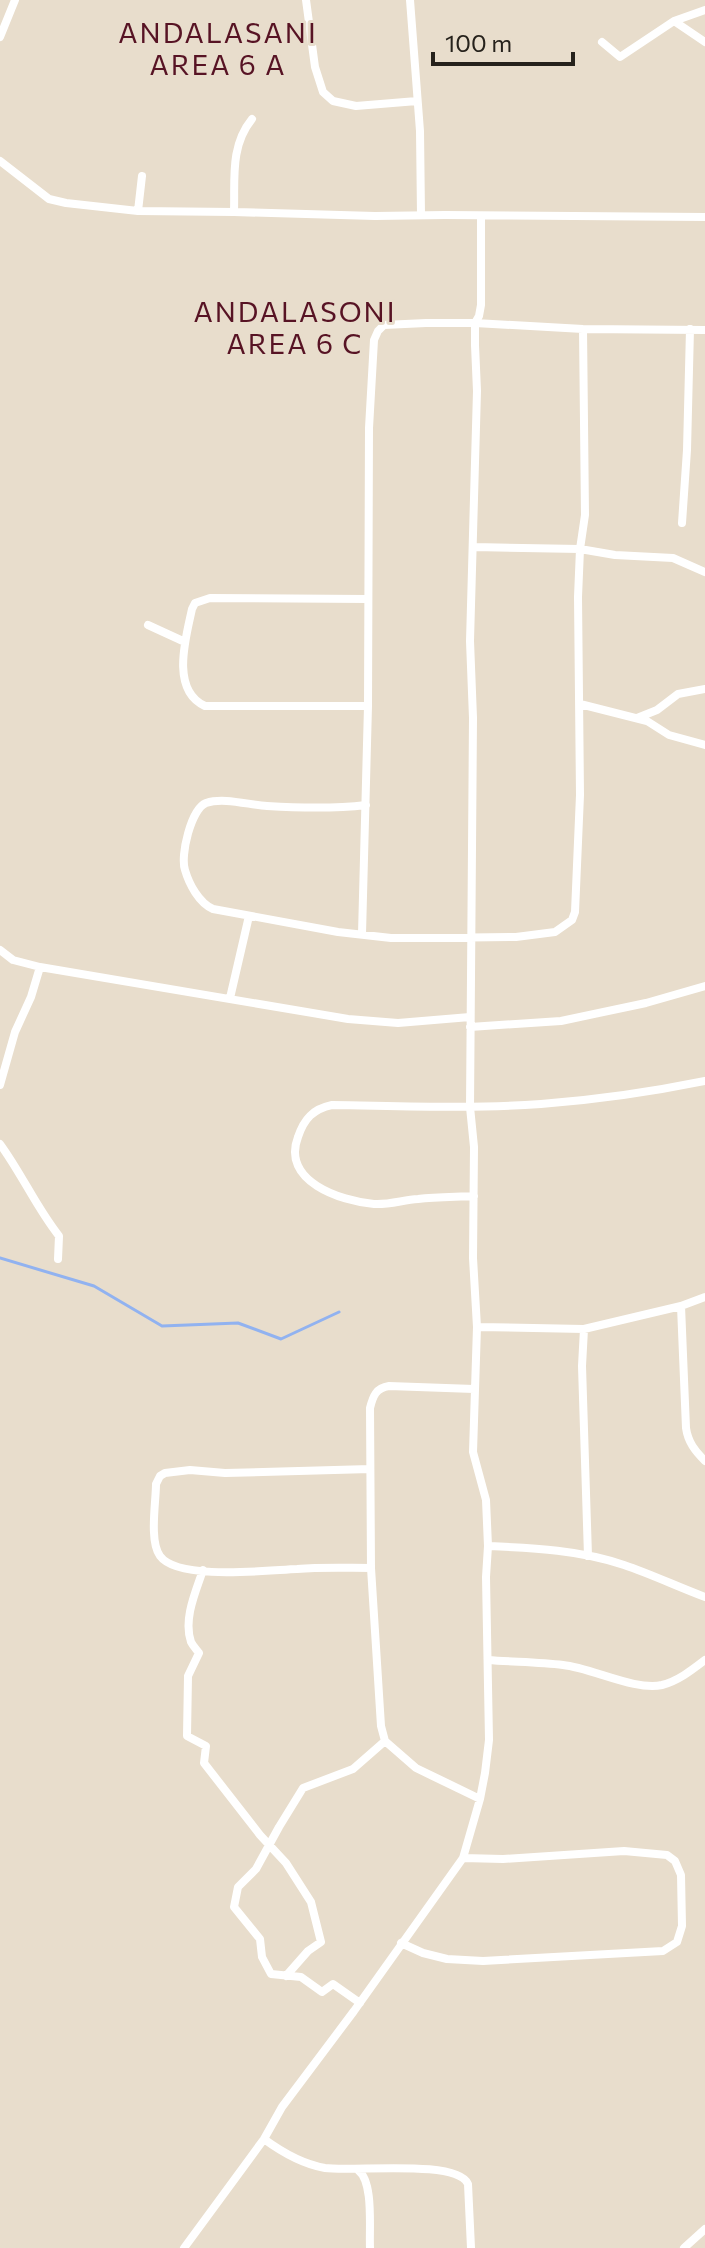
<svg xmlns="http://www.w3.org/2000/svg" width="705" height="2248" font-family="Commissioner,sans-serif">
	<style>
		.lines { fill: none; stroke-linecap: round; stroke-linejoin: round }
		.stream { stroke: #91b2f0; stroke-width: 3 }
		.minor { stroke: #fff; stroke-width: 8 }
		.labels { text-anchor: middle; stroke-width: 6; stroke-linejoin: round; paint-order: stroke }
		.quarter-label { font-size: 28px; letter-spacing: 2px; fill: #571324; stroke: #e8ddcc }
	</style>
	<rect width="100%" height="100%" fill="#e8ddcc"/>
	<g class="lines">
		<path class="stream" d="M0,1258L94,1286L162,1326L238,1323L281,1339L339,1312"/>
		<path class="minor" d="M306,0L315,67L323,92L333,101L356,106L417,101
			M410,0L420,131L421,215
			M705,10L674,21L705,42
			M0,37L15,0
			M602,42L620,57L674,21
			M0,161L49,199L66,203L138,211L234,212L375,216L445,215L705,217
			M138,211L142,176
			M234,212C235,179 230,146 252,119
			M682,523L687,450L690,329
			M474,547L580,549L615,555L673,558L705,572
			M148,625L185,642
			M580,704L647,721L669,735L705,745
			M368,706H205C170,690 186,637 192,609L195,603L210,598L368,599
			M637,718L657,710L678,694L705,689
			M366,805C333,809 300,808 267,806C249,805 224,797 206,803C191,809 180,856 185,870C189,884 199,903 213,909L338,932L391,938H429L516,937L555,932L572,920L575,912L580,795L578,597L580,549L585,515L583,329
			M362,934L368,706L369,428L374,340L378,331L384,325L426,323H475L583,329L705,330
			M0,950L13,960L40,967L348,1019L398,1023L470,1017
			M230,998L249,916
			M470,1027L561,1021L646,1003L705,986
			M0,1085L15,1032L31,997L40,967
			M0,1144C22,1174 36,1207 59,1236L58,1259
			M474,1196C455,1197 436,1197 418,1199C403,1200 389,1205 374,1204C340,1201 281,1181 298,1137C304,1119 313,1109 332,1105C402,1106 472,1109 541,1104C596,1100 651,1092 705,1081
			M681,1306L686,1428C688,1442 695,1451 705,1461
			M477,1327L584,1329L681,1306L705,1297
			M584,1329L582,1366L588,1556
			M474,1389L389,1386C376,1388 373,1396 370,1408L371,1568L381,1726L385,1741L416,1768L480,1799
			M370,1469L225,1473L190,1470L165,1473L160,1476L156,1484C156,1502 149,1541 160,1556C178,1581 269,1570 297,1569C322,1567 346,1568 371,1568
			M488,1546C533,1548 581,1550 624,1565C651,1574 678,1587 705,1597
			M203,1570C196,1591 183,1619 191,1642C193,1646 196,1649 199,1653L188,1676L187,1736L206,1746L204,1763L260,1835L286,1863L311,1902L321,1942L308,1951L286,1976
			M488,1660C513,1662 539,1662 563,1665C592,1668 635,1691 662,1685C678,1681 692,1670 705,1660
			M401,1943L423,1953L447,1959L483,1961L663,1951L677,1942L682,1926L681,1875L675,1861L667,1855L624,1851L503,1859L463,1858
			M360,2003L333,1984L322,1992L301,1977L271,1974L262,1957L260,1939L234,1907L238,1887L256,1869L279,1827L303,1788L353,1769L385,1741
			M264,2139C283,2153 302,2164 325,2168C353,2172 457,2159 468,2184L471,2248
			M358,2170C374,2182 369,2228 370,2248
			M184,2248L264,2139L282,2107L354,2011L463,1858L480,1799L485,1773L489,1740L486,1577L488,1546L486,1500L473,1452L477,1327L473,1258L474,1147L470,1107L473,718L470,641L477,391L475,345V323L479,316L481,305V216
			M684,2248L705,2229"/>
	</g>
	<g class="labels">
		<g class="quarter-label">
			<text x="218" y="43">ANDALASANI<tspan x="218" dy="32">AREA 6 A</tspan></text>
			<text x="295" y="322">ANDALASONI<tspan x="295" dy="32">AREA 6 C</tspan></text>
		</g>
	</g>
	<path d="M433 52v12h140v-12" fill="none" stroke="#26221c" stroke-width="4"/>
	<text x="445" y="52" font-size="24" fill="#26221c" stroke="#e8ddcc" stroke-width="6" paint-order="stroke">100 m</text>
</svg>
